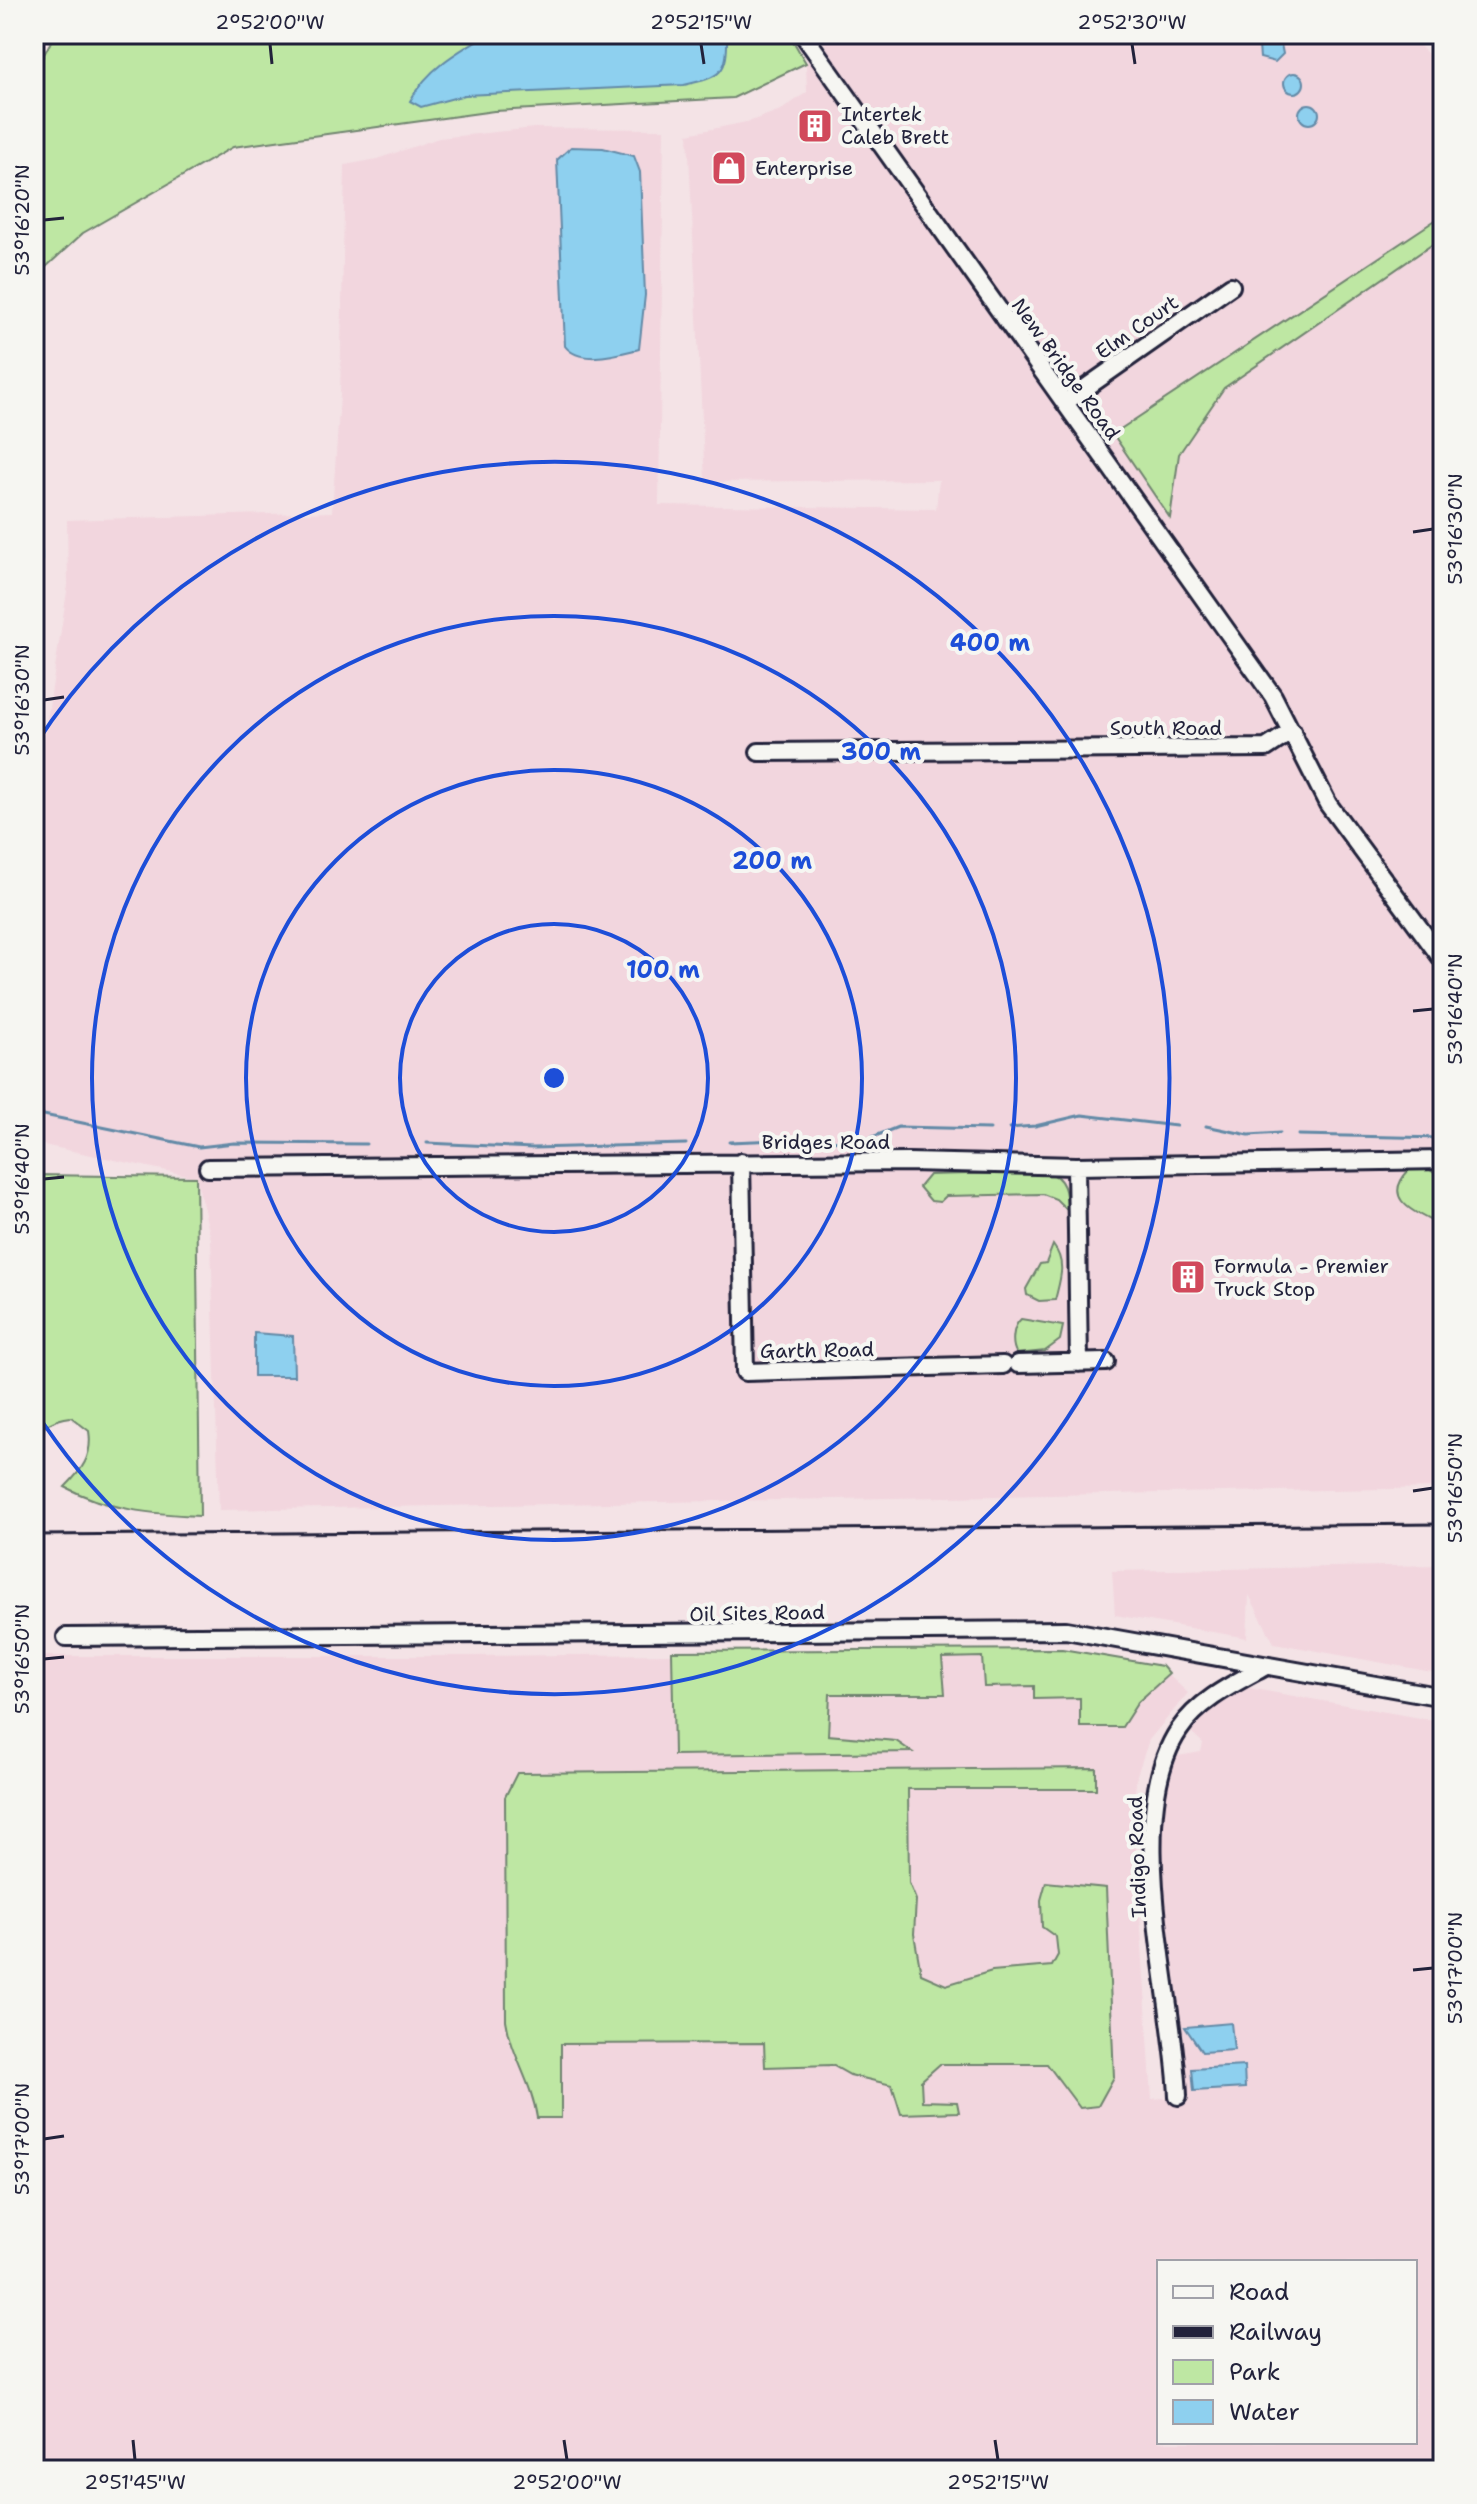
<svg xmlns="http://www.w3.org/2000/svg" width="1477" height="2504" font-family="'Shantell Sans',sans-serif">
	<style>
		.built { fill: #f2d6de; fill-rule: evenodd }
		.green { fill: #bee7a3; stroke: #70846f; stroke-width: 2 }
		.water { fill: #8ed0ef; stroke: #638aa7; stroke-width: 2 }
		.lines { fill: none; stroke-linecap: round; stroke-linejoin: round }
		.stream { stroke: #638aa7; stroke-width: 3 }
		.river { stroke: #8ed0ef; stroke-width: 18 }
		.minor-casing { stroke: #22223b; stroke-width: 22 }
		.minor { stroke: #f6f6f2; stroke-width: 16 }
		.rail { stroke: #22223b; stroke-width: 3 }
		.ticks { fill: none; stroke: #22223b; stroke-width: 3 }
		.ring { fill: none; stroke: #1d4ed8; stroke-width: 4 }
		.labels { text-anchor: middle; stroke-width: 8; stroke-linejoin: round; paint-order: stroke }
		.poi-label { font-size: 20px; fill: #22223b; stroke: #f6f6f2; text-anchor: start }
		.street-label { font-size: 20px; fill: #22223b; stroke: #f6f6f2 }
		.centre { fill: #1d4ed8; stroke: #f6f6f2; stroke-width: 4 }
		.ring-label { font-size: 24px; text-anchor: middle; font-weight: bold; fill: #1d4ed8; stroke: #f6f6f2; stroke-width: 8; stroke-linejoin: round; paint-order: stroke }
		.neatline { fill: none; stroke: #22223b; stroke-width: 3 }
		.ticks-label { font-size: 20px; text-anchor: middle; fill: #22223b }
	</style>
	<rect width="100%" height="100%" fill="#f4e3e6"/>
	<filter id="ink" filterUnits="userSpaceOnUse"><feTurbulence type="fractalNoise" baseFrequency=".0125" numOctaves="2"/><feDisplacementMap in="SourceGraphic" scale="16" xChannelSelector="R" yChannelSelector="G"/><feConvolveMatrix kernelMatrix="1 2 1 2 8 2 1 2 1" color-interpolation-filters="sRGB"/></filter>
	<g filter="url(#ink)">
		<path class="built" d="M819,34H1407L1443,68V1488L219,1510L211,1239L196,1177L34,1143V772L40,765L68,585L67,520L332,512L340,396L345,165L377,159L439,138L534,128L664,129L659,505L936,509L939,480L705,482L688,134L751,121L783,109L807,92L806,63L827,47Z
			M1443,1565V1674L1274,1643L1249,1595L1247,1638L1115,1615L1112,1571Z
			M1059,1650L1161,1668L1188,1693L1149,1740L1137,1775L1133,1807L1152,2099L1186,2096L1168,1976L1159,1817L1172,1757L1201,1752L1203,1743L1189,1730L1196,1718L1243,1687L1443,1722V2470H34V1656H468ZM1159,2262H1415V2442H1159Z"/>
		<path class="green" d="M55,34H789L806,63L733,98L494,111L233,147L83,233L34,278V73Z
			M1443,215V237L1224,388L1179,454L1170,518L1113,434Z
			M1409,1170H1430L1443,1179V1227C1418,1213 1379,1201 1409,1170Z
			M1047,1172C1065,1177 1067,1193 1067,1210L1056,1199L1043,1194L946,1196L940,1202L931,1201L919,1187L929,1175Z
			M34,1175L196,1177L200,1516C151,1514 108,1510 65,1487C82,1470 93,1456 89,1431L71,1417C32,1422 33,1443 37,1477L34,1478Z
			M1053,1245C1067,1263 1060,1280 1055,1300L1039,1301L1027,1295L1026,1289L1040,1264L1046,1263Z
			M1021,1319L1063,1326L1060,1340L1045,1351L1017,1354C1011,1345 1012,1327 1021,1319Z
			M1062,1649L1162,1666L1169,1674L1138,1702L1122,1727H1080V1698L1034,1699V1686L984,1687L982,1657L942,1658L945,1694H830L828,1735L896,1741L912,1752L674,1755L672,1651Z
			M1096,1768V1789H908L909,1883L916,1900L914,1934L921,1974L946,1985L992,1971L1052,1966L1058,1955L1056,1937L1042,1927L1041,1900L1046,1882L1106,1888L1114,2077L1098,2106L1080,2108L1047,2064H940L921,2081L922,2101L957,2102L959,2112L901,2114L892,2085L850,2075L832,2065L765,2067L764,2043L561,2044V2118H537C532,2082 511,2055 506,2020L505,1797L517,1773Z"/>
		<path class="water" d="M488,34H727C728,74 721,77 684,85L465,95L421,107L410,101C427,69 457,52 488,34Z
			M1250,34H1279L1283,54L1275,62L1260,58L1259,46Z
			M1418,34H1443V58Z
			M1284 83a10 10 0 1 1 20 0a10 10 0 1 1-20 0Z
			M1299 114a10 10 0 1 1 20 0a10 10 0 1 1-20 0Z
			M571,147L603,148L634,156L640,172L645,295L639,349C618,354 580,366 565,346L557,160Z
			M254,1333L293,1336L294,1376H254Z
			M1231,2023L1234,2050L1202,2052L1185,2027Z
			M1244,2066L1245,2088L1194,2091L1192,2069Z"/>
		<g class="lines">
			<path class="stream" d="M34,1113L199,1147L234,1143L366,1144
				M1206,1126L1249,1135L1280,1133
				M1009,1128L1035,1126L1082,1115L1176,1126
				M1298,1135L1443,1138
				M729,1142L807,1139L860,1142L898,1127L990,1129
				M427,1143L533,1148L686,1144"/>
			<path class="river" d="M34,554V616"/>
			<defs>
				<path id="minor" d="M803,34L1273,696L1328,804L1443,960
					M1067,401L1231,286
					M759,752L1266,748L1292,731
					M741,1162L745,1372L1003,1365
					M1076,1166L1079,1363
					M208,1168L908,1162L1076,1166L1443,1160
					M1018,1364L1106,1362
					M66,1637L1066,1630L1443,1697
					M1178,2096C1174,1997 1122,1814 1179,1730C1199,1700 1235,1683 1266,1666"/>
			</defs>
			<use href="#minor" class="minor-casing"/>
			<use href="#minor" class="minor"/>
			<path class="rail" d="M34,1535L1443,1524"/>
		</g>
	</g>
	<path class="ticks" d="M270,44L272,64M701,44L704,64M1132,44L1135,64M44,220L64,218M1413,532L1433,529M44,700L64,697M1413,1011L1433,1009M44,1179L64,1177M1413,1491L1433,1488M44,1659L64,1657M1413,1970L1433,1968M44,2139L64,2136M133,2440L135,2460M564,2440L567,2460M995,2440L998,2460"/>
	<g class="ring">
		<circle cx="554" cy="1078" r="154"/>
		<circle cx="554" cy="1078" r="308"/>
		<circle cx="554" cy="1078" r="462"/>
		<path d="M34 747A616 616 0 1 1 34 1409"/>
	</g>
	<defs>
		<symbol id="building-square" viewBox="-11 -11 22 22"><rect x="-9" y="-9" width="18" height="18" rx="4" fill="#d1495b" stroke="#f6f6f2"/><path d="M-4-6H4V6H1V3H-1V6H-4ZM-2.5-4.3h1.7v1.8h-1.7ZM.8-4.3h1.7v1.8H.8ZM-2.5-1h1.7V.8h-1.7ZM.8-1h1.7V.8H.8Z" fill="#fff"/></symbol>
		<symbol id="shop-square" viewBox="-11 -11 22 22"><rect x="-9" y="-9" width="18" height="18" rx="4" fill="#d1495b" stroke="#f6f6f2"/><path d="M-5-2.5h2.3a2.7 3.5 0 0 1 5.4 0H5L5.5 6h-11ZM-1.5-2.5h3a1.5 2.3 0 0 0-3 0Z" fill="#fff"/></symbol>
	</defs>
	<g fill-rule="evenodd">
		<use href="#building-square" x="795" y="106" width="40" height="40"/>
		<use href="#shop-square" x="709" y="148" width="40" height="40"/>
		<use href="#building-square" x="1168" y="1257" width="40" height="40"/>
	</g>
	<g class="labels">
		<g class="poi-label">
			<text x="841" y="121">Intertek<tspan x="841" dy="23">Caleb Brett</tspan></text>
			<text x="755" y="175">Enterprise</text>
			<text x="1214" y="1273">Formula - Premier<tspan x="1214" dy="23">Truck Stop</tspan></text>
		</g>
		<g class="street-label">
			<text transform="translate(1137 327) rotate(-35)" y="7">Elm Court</text>
			<text transform="translate(1066 369) rotate(54)" y="7">New Bridge Road</text>
			<text x="1166" y="735">South Road</text>
			<text x="826" y="1149">Bridges Road</text>
			<text transform="translate(817 1350) rotate(-1)" y="7">Garth Road</text>
			<text transform="translate(757 1613) rotate(-1)" y="7">Oil Sites Road</text>
			<text transform="translate(1137 1857) rotate(-92)" y="7">Indigo Road</text>
		</g>
	</g>
	<circle cx="554" cy="1078" r="12" class="centre"/>
	<g class="ring-label">
		<text x="990" y="651">400 m</text>
		<text x="881" y="760">300 m</text>
		<text x="772" y="869">200 m</text>
		<text x="663" y="978">100 m</text>
	</g>
	<rect width="1477" height="2504" fill="none" stroke="#f6f6f2" stroke-width="88"/>
	<rect x="1157" y="2260" width="260" height="184" fill="#f6f6f2" stroke="#a1a1a9" stroke-width="2"/>
	<rect x="1173" y="2286" width="40" height="12" fill="#f6f6f2" stroke="#a1a1a9" stroke-width="2"/>
	<text x="1229" y="2300" font-size="24" fill="#22223b">Road</text>
	<rect x="1173" y="2326" width="40" height="12" fill="#22223b" stroke="#a1a1a9" stroke-width="2"/>
	<text x="1229" y="2340" font-size="24" fill="#22223b">Railway</text>
	<rect x="1173" y="2360" width="40" height="24" fill="#bee7a3" stroke="#a1a1a9" stroke-width="2"/>
	<text x="1229" y="2380" font-size="24" fill="#22223b">Park</text>
	<rect x="1173" y="2400" width="40" height="24" fill="#8ed0ef" stroke="#a1a1a9" stroke-width="2"/>
	<text x="1229" y="2420" font-size="24" fill="#22223b">Water</text>
	<rect x="44" y="44" width="1389" height="2416" class="neatline"/>
	<g class="ticks-label">
		<text x="270" y="29">2°52'00"W</text>
		<text x="701" y="29">2°52'15"W</text>
		<text x="1132" y="29">2°52'30"W</text>
		<text transform="translate(22 220) rotate(-90)" y="7">53°16'20"N</text>
		<text transform="translate(1455 529) rotate(-90)" y="7">53°16'30"N</text>
		<text transform="translate(22 700) rotate(-90)" y="7">53°16'30"N</text>
		<text transform="translate(1455 1009) rotate(-90)" y="7">53°16'40"N</text>
		<text transform="translate(22 1179) rotate(-90)" y="7">53°16'40"N</text>
		<text transform="translate(1455 1488) rotate(-90)" y="7">53°16'50"N</text>
		<text transform="translate(22 1659) rotate(-90)" y="7">53°16'50"N</text>
		<text transform="translate(1455 1968) rotate(-90)" y="7">53°17'00"N</text>
		<text transform="translate(22 2139) rotate(-90)" y="7">53°17'00"N</text>
		<text x="135" y="2489">2°51'45"W</text>
		<text x="567" y="2489">2°52'00"W</text>
		<text x="998" y="2489">2°52'15"W</text>
	</g>
</svg>
